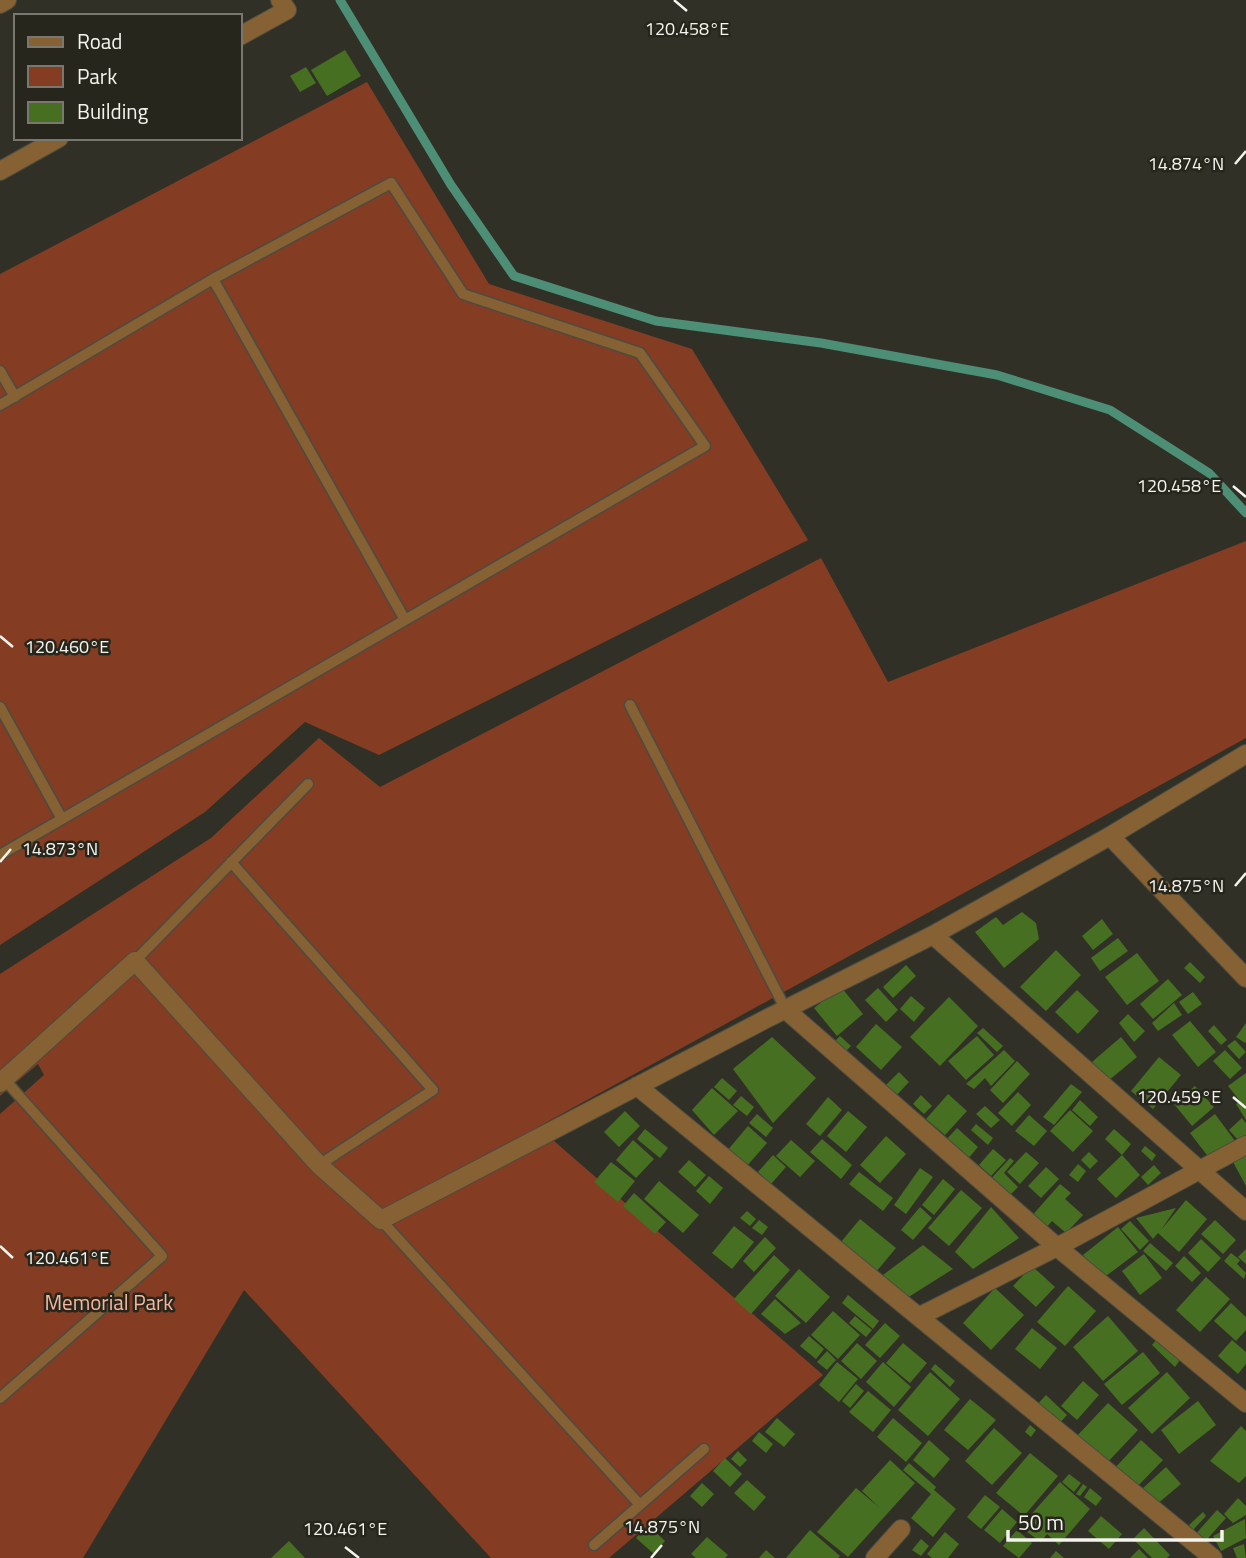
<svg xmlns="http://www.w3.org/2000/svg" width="1246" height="1558" font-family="'Titillium Web',sans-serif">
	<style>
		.green { fill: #843d23 }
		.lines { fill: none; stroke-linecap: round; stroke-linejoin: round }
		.stream { stroke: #4d8e77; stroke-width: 9 }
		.building { fill: #476f22 }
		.service-casing { stroke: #4c4b42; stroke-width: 13 }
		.minor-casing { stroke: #4c4b42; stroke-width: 20 }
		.service { stroke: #866133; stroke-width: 10 }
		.minor { stroke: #866133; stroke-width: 18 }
		.ticks { fill: none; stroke: #f4f3ed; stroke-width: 2.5 }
		.labels { text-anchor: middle; stroke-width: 5; stroke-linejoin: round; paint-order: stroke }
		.park-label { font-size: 21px; fill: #f8b49c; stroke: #27261c }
		.ticks-label { font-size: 18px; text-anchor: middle; fill: #f4f3ed; stroke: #27261c; stroke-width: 5; stroke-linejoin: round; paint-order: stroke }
	</style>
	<rect width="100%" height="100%" fill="#313026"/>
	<path class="green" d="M367,82L489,284L692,349L808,540L379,755L305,722L205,812L0,945V274Z
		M1246,541V738L538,1127L823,1375L609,1558H491L244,1290L83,1558H0V1114L44,1075L38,1064L0,1096V974L211,838L319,738L380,787L821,558L888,682Z"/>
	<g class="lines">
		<path class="stream" d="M340,0L451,185L514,276L656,321L821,343L997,375L1110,410L1209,473L1246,513"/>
	</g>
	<path class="building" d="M345,50L361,76L327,96L311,70Z
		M306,67L316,83L300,92L290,76Z
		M1022,912L1036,923L1039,939L1004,968L975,932L996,917L1003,925Z
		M1102,919L1113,934L1093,950L1082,936Z
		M1118,938L1128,951L1100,971L1091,958Z
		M1056,950L1081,975L1046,1011L1020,987Z
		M1137,953L1159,981L1127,1005L1105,977Z
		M1190,962L1205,977L1200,983L1184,968Z
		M906,965L916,976L893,998L883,987Z
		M1168,979L1182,995L1153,1019L1140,1004Z
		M841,987L863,1014L837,1036L814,1008Z
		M878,988L898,1010L886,1022L865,1000Z
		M1077,990L1099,1011L1078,1034L1055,1012Z
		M1193,992L1202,1004L1188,1014L1179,1002Z
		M911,996L925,1008L914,1022L900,1009Z
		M949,997L978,1026L940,1066L910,1037Z
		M1174,1003L1182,1015L1158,1031L1152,1023Z
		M1128,1014L1145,1031L1134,1042L1119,1023Z
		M1190,1021L1216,1052L1198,1067L1172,1035Z
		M1246,1023V1042L1245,1043L1236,1037Z
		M876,1024L902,1047L881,1070L856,1047Z
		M1214,1025L1227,1040L1221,1045L1208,1031Z
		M983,1028L1003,1046L997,1052L977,1033Z
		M840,1036L851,1046L843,1054L832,1044Z
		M977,1036L994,1055L966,1080L948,1061Z
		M772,1037L816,1078L773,1123L733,1069Z
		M1121,1037L1137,1057L1108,1081L1092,1062Z
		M1235,1040L1246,1052L1239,1059L1227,1046Z
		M1004,1050L1015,1061L991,1086L985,1078L974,1089L966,1084Z
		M1225,1050L1242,1068L1230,1079L1213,1061Z
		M1159,1057L1181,1075L1153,1109L1131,1091Z
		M1017,1061L1030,1074L1003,1103L990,1090Z
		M899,1072L909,1082L894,1098L883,1088Z
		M1246,1073V1120L1236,1104L1240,1101L1228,1086Z
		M722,1078L737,1091L729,1100L714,1087Z
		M1071,1084L1082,1092L1054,1125L1043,1117Z
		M1195,1086L1214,1107L1192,1126L1174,1104Z
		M712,1088L738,1111L714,1135L692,1110Z
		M1018,1092L1031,1105L1012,1126L998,1113Z
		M948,1094L967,1111L945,1135L926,1119Z
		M921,1095L932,1106L924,1114L913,1104Z
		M741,1096L754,1107L747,1116L733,1105Z
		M828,1097L842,1110L820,1136L806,1124Z
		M1080,1100L1098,1117L1090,1126L1072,1110Z
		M985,1106L1000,1120L991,1128L976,1114Z
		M1070,1110L1093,1131L1073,1152L1050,1131Z
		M625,1111L640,1126L619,1147L604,1132Z
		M848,1111L867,1127L846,1152L827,1136Z
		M757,1114L773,1128L766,1137L749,1123Z
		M1215,1114L1235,1141L1210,1159L1190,1133Z
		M1029,1115L1047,1131L1034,1146L1015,1131Z
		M1242,1118L1246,1123V1137L1240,1142L1229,1130Z
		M976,1124L993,1138L988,1145L971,1130Z
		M748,1126L767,1143L746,1167L727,1151Z
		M957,1128L978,1147L966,1161L945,1141Z
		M645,1129L668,1148L660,1158L637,1139Z
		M1114,1129L1131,1144L1122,1155L1105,1139Z
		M886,1136L906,1154L880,1183L860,1165Z
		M822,1139L852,1165L841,1179L810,1152Z
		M633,1140L654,1159L636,1178L616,1160Z
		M791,1140L815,1161L800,1177L776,1156Z
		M1145,1146L1156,1155L1152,1161L1141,1151Z
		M993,1149L1006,1160L991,1176L979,1165Z
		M1026,1152L1039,1163L1020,1184L1007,1172Z
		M1089,1152L1098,1161L1090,1169L1081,1160Z
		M773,1155L786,1167L771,1184L758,1172Z
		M1122,1155L1140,1175L1116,1198L1097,1179Z
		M1246,1155V1186L1233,1162Z
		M1010,1158L1014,1161L1004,1173L1018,1187L1005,1200L987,1183Z
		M689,1160L706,1175L695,1187L678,1172Z
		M611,1162L635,1181L618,1202L594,1182Z
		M1078,1164L1086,1171L1078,1182L1069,1175Z
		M1154,1165L1161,1173L1148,1185L1141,1177Z
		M1046,1167L1059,1179L1041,1198L1028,1186Z
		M920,1168L933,1177L906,1214L894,1205Z
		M859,1172L893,1198L883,1211L849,1184Z
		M709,1176L723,1188L710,1204L696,1191Z
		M943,1179L955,1189L934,1215L922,1205Z
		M659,1181L699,1215L683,1233L644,1199Z
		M1060,1184L1071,1193L1065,1199L1083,1215L1066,1233L1052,1221L1042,1232L1030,1218Z
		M961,1190L982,1208L949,1246L928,1228Z
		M634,1193L666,1222L655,1234L623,1206Z
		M1186,1200L1207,1219L1179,1252L1158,1233L1153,1239L1136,1218L1176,1208L1161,1230Z
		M920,1207L932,1218L913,1240L901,1230Z
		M991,1207L1019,1238L973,1269L955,1252Z
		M747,1211L756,1219L750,1226L740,1218Z
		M860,1219L896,1248L876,1272L841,1242Z
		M759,1220L768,1227L762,1235L752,1228Z
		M1215,1220L1236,1240L1223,1254L1201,1234Z
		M1130,1221L1149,1241L1140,1250L1121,1229Z
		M734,1226L754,1242L732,1269L712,1253Z
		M1118,1227L1138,1252L1102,1279L1083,1255Z
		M765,1237L776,1248L754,1272L743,1261Z
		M1201,1239L1221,1258L1208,1272L1188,1253Z
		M1150,1243L1173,1263L1166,1271L1143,1251Z
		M923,1245L953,1269L907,1298L883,1275Z
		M1246,1249V1264L1238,1257Z
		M1231,1253L1240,1260L1237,1264L1246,1273L1244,1279L1224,1261Z
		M1144,1254L1162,1278L1140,1295L1122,1271Z
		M774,1255L790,1270L751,1314L734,1299Z
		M1184,1256L1201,1273L1192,1282L1175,1266Z
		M1032,1266L1055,1287L1036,1307L1013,1286Z
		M799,1269L830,1297L806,1323L775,1296Z
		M1206,1277L1230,1299L1200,1332L1176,1310Z
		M1068,1286L1096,1311L1065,1346L1037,1322Z
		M995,1288L1024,1315L991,1350L963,1323Z
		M848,1295L879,1321L873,1329L842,1303Z
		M775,1299L801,1323L785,1334L761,1314Z
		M1231,1303L1246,1317V1330L1236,1341L1214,1321Z
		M833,1311L860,1335L838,1359L811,1335Z
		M855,1316L872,1330L866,1337L849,1323Z
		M1108,1316L1138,1351L1103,1381L1073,1347Z
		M885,1323L900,1336L880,1358L865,1345Z
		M1032,1328L1057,1348L1040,1369L1015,1349Z
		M809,1336L824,1349L816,1359L800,1346Z
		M1157,1339L1180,1360L1175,1367L1152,1345Z
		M1232,1340L1246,1352V1364L1238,1374L1218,1356Z
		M857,1343L877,1361L861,1379L841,1361Z
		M903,1343L927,1363L910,1383L886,1363Z
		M827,1351L836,1360L827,1370L817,1362Z
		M1143,1352L1160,1373L1122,1405L1104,1384Z
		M837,1362L858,1379L839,1402L819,1385Z
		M883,1362L911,1387L894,1407L866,1382Z
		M935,1364L955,1381L950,1387L931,1369Z
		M930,1372L960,1399L928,1436L898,1410Z
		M1167,1372L1190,1398L1152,1434L1128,1408Z
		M1083,1381L1099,1395L1077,1420L1061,1406Z
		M856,1384L864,1391L850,1408L842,1401Z
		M868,1391L891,1410L873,1432L849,1412Z
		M1046,1395L1067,1415L1056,1427L1034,1408Z
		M970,1399L996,1420L968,1450L944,1430Z
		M1198,1401L1216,1425L1179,1454L1161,1430Z
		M1108,1403L1138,1430L1105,1465L1076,1437Z
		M777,1418L795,1434L784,1447L765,1432Z
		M893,1418L922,1443L906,1462L877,1437Z
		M1030,1425L1036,1430L1031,1437L1025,1432Z
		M1241,1426L1246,1431V1476L1239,1483L1210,1461Z
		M994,1428L1022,1453L992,1485L965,1461Z
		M759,1432L773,1444L766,1453L752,1441Z
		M929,1440L950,1459L934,1478L913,1460Z
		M1141,1440L1163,1460L1134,1490L1113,1470Z
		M738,1451L747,1460L740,1467L731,1459Z
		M1030,1453L1058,1476L1024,1516L996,1493Z
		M725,1458L742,1474L730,1487L713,1471Z
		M890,1460L915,1483L848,1557L817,1532L856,1488L880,1508L862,1491Z
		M909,1463L936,1487L934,1490L956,1509L933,1537L911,1518L931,1494L903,1470Z
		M1166,1467L1181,1484L1156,1505L1142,1489Z
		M1069,1474L1081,1483L1074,1492L1062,1482Z
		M747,1480L766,1497L754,1511L734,1493Z
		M1060,1482L1090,1509L1059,1545L1047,1534L1041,1542L1027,1532L1033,1524L1045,1532L1028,1518Z
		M702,1483L714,1494L702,1507L690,1496Z
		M1083,1484L1087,1487L1080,1496L1076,1494Z
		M1090,1488L1102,1498L1096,1506L1084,1497Z
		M985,1495L1000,1507L981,1529L967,1517Z
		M1238,1498L1246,1506V1515L1233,1523L1224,1514Z
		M1002,1509L1017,1522L1000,1543L984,1530Z
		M1217,1510L1226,1518L1202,1545L1193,1537Z
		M1203,1512L1206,1516L1193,1530L1189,1525Z
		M1101,1516L1122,1534L1109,1549L1088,1531Z
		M1245,1519L1246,1538L1221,1551L1213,1536Z
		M648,1525L665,1541L654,1554L636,1538Z
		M1144,1528L1170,1555L1167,1558H1152L1133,1539Z
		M810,1530L840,1556L838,1558H786Z
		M1017,1530L1032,1543L1019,1558L1003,1546Z
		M945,1532L959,1544L948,1558H932L927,1554Z
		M707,1537L728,1555L725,1558H696L691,1554Z
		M921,1539L929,1546L921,1556L912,1550Z
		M289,1541L305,1558H271Z
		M1244,1544L1246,1558H1237L1233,1548Z
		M1139,1549L1148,1558H1130Z
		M766,1550L775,1558H759Z
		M1056,1551L1064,1558H1050Z"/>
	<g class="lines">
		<defs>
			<path id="service" d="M213,279L405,620
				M0,371L15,397
				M0,405L213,279L391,183L463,294L640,353L705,446L0,855
				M630,705L786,1010
				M0,707L62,819
				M231,862L433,1090L319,1165
				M135,961L308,784
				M381,1220L640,1505
				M0,1398L162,1256L4,1079
				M594,1545L704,1449"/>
			<path id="minor" d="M0,4L7,0
				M240,36L287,10L280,0
				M0,171L59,138
				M1110,836L1246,978
				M933,935L1246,1211
				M786,1010L1057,1247L1246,1403
				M0,1083L135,961L319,1165L381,1220L766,1019L933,935L1110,836L1246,754
				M637,1086L1213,1558
				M920,1316L1057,1247L1246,1145
				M875,1558L901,1529"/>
		</defs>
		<use href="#service" class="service-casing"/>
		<use href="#minor" class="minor-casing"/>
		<use href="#service" class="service"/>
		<use href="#minor" class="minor"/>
	</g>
	<path class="ticks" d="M674,0L687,11M1235,164L1246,151M1233,486L1246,497M0,636L13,647M0,862L11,849M1235,886L1246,873M1233,1097L1246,1108M0,1246L13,1258M345,1547L359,1558M651,1558L662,1545"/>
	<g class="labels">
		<g class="park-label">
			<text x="109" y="1310">Memorial Park</text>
		</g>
	</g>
	<g class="ticks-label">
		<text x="687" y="35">120.458°E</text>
		<text x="1186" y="170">14.874°N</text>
		<text x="1179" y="492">120.458°E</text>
		<text x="67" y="653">120.460°E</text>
		<text x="60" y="855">14.873°N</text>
		<text x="1186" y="892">14.875°N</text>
		<text x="1179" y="1103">120.459°E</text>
		<text x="67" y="1264">120.461°E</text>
		<text x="662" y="1533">14.875°N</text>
		<text x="345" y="1535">120.461°E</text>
	</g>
	<rect x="14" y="14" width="228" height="126" fill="#27261c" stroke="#797870" stroke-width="2"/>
	<rect x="28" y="37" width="35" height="10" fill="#866133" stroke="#797870" stroke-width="2"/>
	<text x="77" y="49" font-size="21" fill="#f4f3ed">Road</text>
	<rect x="28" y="66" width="35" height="21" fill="#843d23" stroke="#797870" stroke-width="2"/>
	<text x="77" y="84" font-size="21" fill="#f4f3ed">Park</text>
	<rect x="28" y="102" width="35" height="21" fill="#476f22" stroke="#797870" stroke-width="2"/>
	<text x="77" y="119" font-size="21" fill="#f4f3ed">Building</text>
	<path d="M1008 1530v10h214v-10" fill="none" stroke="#f4f3ed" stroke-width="3.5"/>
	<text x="1018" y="1530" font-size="21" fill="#f4f3ed" stroke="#27261c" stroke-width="5" paint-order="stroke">50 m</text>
</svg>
